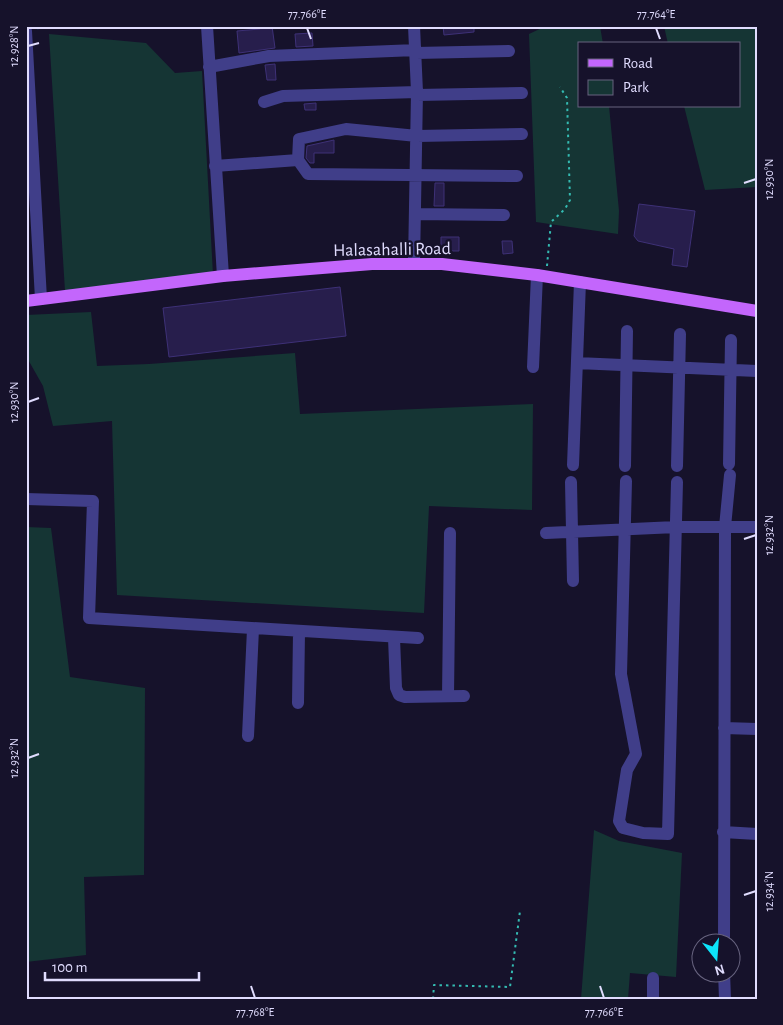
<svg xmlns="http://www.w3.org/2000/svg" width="783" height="1025" font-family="'Alegreya Sans',sans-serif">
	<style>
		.green { fill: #153534 }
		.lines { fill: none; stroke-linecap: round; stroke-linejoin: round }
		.stream { stroke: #102950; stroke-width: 3 }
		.building { fill: #271e4c; stroke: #3e3177 }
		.path { stroke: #34bbb2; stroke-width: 2; stroke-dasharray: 2.5 4; stroke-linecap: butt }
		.minor { stroke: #403e89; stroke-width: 12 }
		.major { stroke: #c366fc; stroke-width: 12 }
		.ticks { fill: none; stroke: #e0dcfe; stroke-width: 2 }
		.labels { text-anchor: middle; stroke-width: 5; stroke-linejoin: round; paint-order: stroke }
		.street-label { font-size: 18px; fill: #e0dcfe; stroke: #16122b }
		.neatline { fill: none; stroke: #e0dcfe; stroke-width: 2 }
		.ticks-label { font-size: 12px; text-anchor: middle; fill: #e0dcfe }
	</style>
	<rect width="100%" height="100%" fill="#16122b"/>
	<path class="green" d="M546,26H600L603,44H579V106H609L619,211L618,234L536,222L529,34Z
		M664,26H757V187L705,190L684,106H739V44H668Z
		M49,34L146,43L175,73L202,71L213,275L65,291Z
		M91,312L97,366L149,364L295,353L300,414L533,404L532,510L429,506L424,613L117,595L112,421L53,426L43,386L26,356V315Z
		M26,527L51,528L70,677L145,688L144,875L84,877L86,955L26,962Z
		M594,830L619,841L682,853L676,977L630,973L628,999H581Z"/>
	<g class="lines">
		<path class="stream" d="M37,26L38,28"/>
	</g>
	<path class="building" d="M259,26H272L275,48L239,53L237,31L260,29Z
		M443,26H474V32L444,35Z
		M312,33L313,46L296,47L295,34Z
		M275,64L276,80H267L265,65Z
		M316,103V110H305L304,104Z
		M334,140V153H314V163H310L306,158L307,146Z
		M435,183H444V206H434Z
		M639,204L695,211L687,267L672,265L674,249L638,241L634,236Z
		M441,237H459V251H441Z
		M502,241H512L513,253L503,254Z
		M340,287L346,336L169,357L163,308Z"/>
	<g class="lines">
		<path class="path" d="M547,266L551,222L565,209L570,200L567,98L560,87
			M433,999L434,985L510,987L520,911"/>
		<path class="minor" d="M207,26L223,276
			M26,31L41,299
			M416,53L509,51
			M209,67L269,56L416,50
			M417,95L522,93
			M264,102L283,96L417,92
			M215,166L298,160
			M517,176L308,174L298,160L299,139L346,129L417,136L522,134
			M415,214L504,215
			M414,264L417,92L414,26
			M577,363L757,371
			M533,367L537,275
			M729,464L731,340
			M573,465L580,282
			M625,466L627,331
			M677,466L680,334
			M626,481L621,674L636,754L627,770L619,821L623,828L643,833L668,834L677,482
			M571,482L573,581
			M26,499L93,501L89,618L418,638
			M546,533L676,527H757
			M394,638L396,688L399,695L405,697L464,696
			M448,696L450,533
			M298,703L299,632
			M724,728L757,729
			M248,736L253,629
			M723,832L757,834
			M724,942L725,527L730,475
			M724,972L725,999
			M653,978V999"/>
		<path class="major" d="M26,301L223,276L372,264H442L537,275L757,311"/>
	</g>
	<path class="ticks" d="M307,28L311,39M656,28L660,39M28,46L39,43M744,183L756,179M28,402L39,398M744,539L756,535M28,758L39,754M744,895L756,891M251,986L255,998M600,986L604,998"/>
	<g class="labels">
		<g class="street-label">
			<text transform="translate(392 249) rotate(-1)" y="6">Halasahalli Road</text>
		</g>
	</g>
	<rect width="783" height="1025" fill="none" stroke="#16122b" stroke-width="55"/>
	<rect x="578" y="42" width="162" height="65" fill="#16122b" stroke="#67637f"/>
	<rect x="588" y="59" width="25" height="8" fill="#c366fc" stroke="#67637f"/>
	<text x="623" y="68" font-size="15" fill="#e0dcfe">Road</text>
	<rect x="588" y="80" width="25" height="15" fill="#153534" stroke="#67637f"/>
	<text x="623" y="92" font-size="15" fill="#e0dcfe">Park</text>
	<g transform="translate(716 958) rotate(163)"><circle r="24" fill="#16122b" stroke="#67637f"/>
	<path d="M0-4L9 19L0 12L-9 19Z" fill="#0de4fa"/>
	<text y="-8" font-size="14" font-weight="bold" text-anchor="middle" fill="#e0dcfe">N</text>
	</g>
	<path d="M45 972v8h154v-8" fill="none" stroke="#e0dcfe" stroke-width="2.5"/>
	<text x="52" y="972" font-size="15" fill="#e0dcfe" stroke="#16122b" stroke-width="4" paint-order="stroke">100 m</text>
	<rect x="28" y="28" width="728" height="970" class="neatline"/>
	<g class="ticks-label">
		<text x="307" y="18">77.766°E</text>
		<text x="656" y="18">77.764°E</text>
		<text transform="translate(14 46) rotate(-90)" y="4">12.928°N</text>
		<text transform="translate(769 179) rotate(-90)" y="4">12.930°N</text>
		<text transform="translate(14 402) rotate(-90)" y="4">12.930°N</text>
		<text transform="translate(769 535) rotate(-90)" y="4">12.932°N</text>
		<text transform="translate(14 758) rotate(-90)" y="4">12.932°N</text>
		<text transform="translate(769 891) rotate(-90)" y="4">12.934°N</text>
		<text x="255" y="1016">77.768°E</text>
		<text x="604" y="1016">77.766°E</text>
	</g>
</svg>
